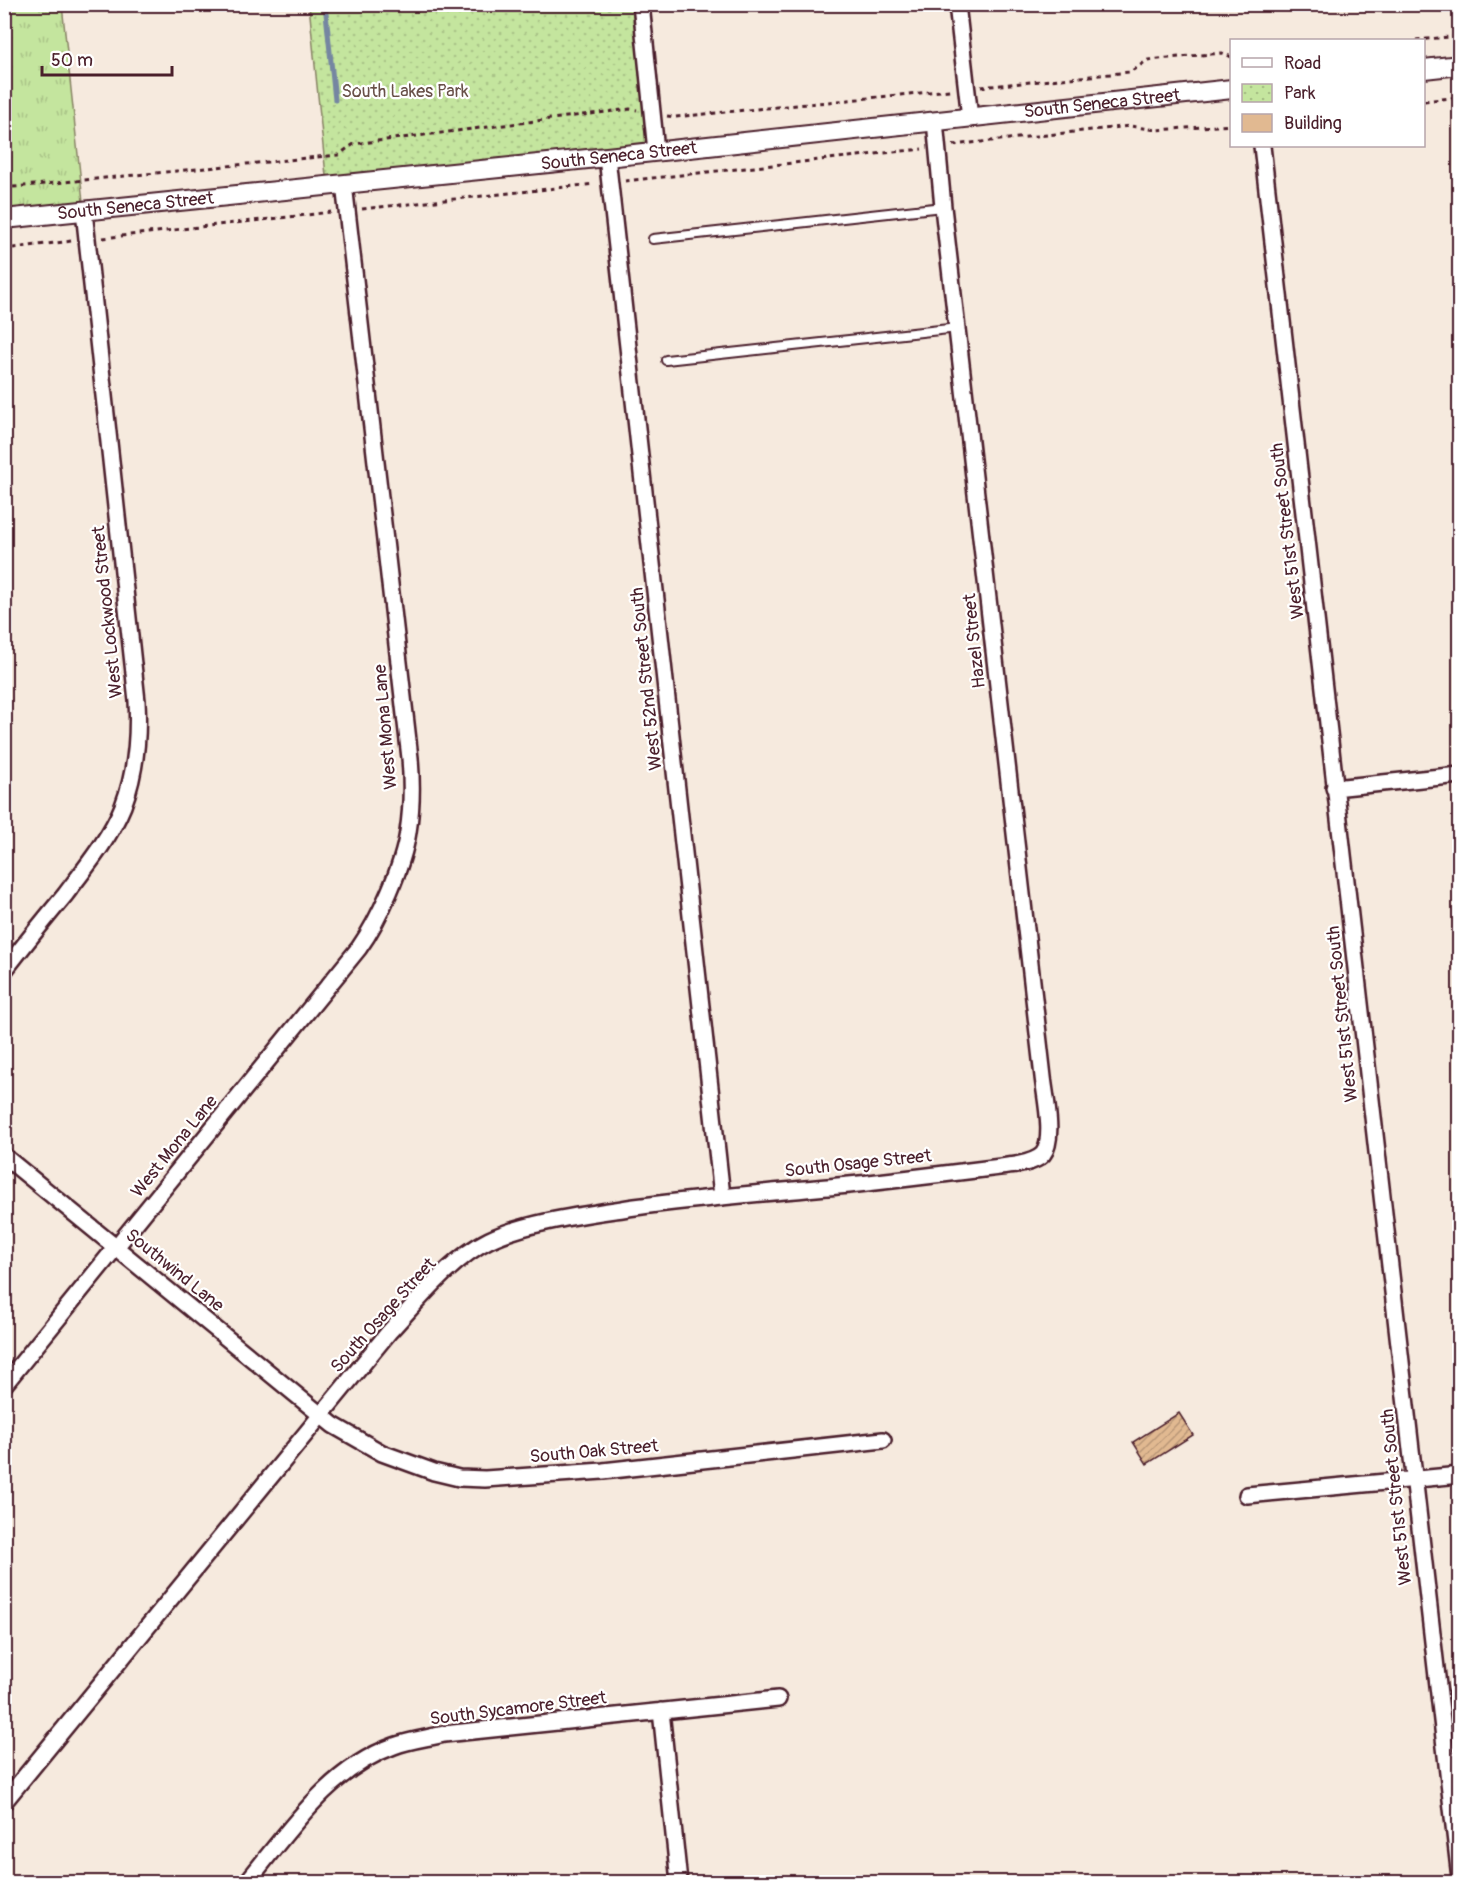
<svg xmlns="http://www.w3.org/2000/svg" width="1464" height="1887" font-family="Pangolin,sans-serif">
	<style>
		.grass { fill: url(#grass-tufts); stroke: #878264; stroke-width: 1.5 }
		.park { fill: url(#park-dots); stroke: #878264; stroke-width: 1.5 }
		.lines { fill: none; stroke-linecap: round; stroke-linejoin: round }
		.stream { stroke: #7586a1; stroke-width: 5 }
		.building { fill: url(#building-hatch); stroke: #4a1f2b; stroke-width: 1.5 }
		.service-casing { stroke: #4a1f2b; stroke-width: 12 }
		.minor-casing { stroke: #4a1f2b; stroke-width: 20 }
		.tertiary-casing { stroke: #4a1f2b; stroke-width: 22 }
		.path { stroke: #4a1f2b; stroke-width: 3; stroke-dasharray: 4.5 4.5; stroke-linecap: butt }
		.service { stroke: #fff; stroke-width: 8 }
		.minor { stroke: #fff; stroke-width: 15 }
		.tertiary { stroke: #fff; stroke-width: 18 }
		.labels { text-anchor: middle; stroke-width: 4.5; stroke-linejoin: round; paint-order: stroke }
		.park-label { font-size: 18px; fill: #685048; stroke: #fff }
		.street-label { font-size: 18px; fill: #4a1f2b; stroke: #fff }
	</style>
	<defs>
		<pattern id="grass-tufts" width="24" height="20" patternUnits="userSpaceOnUse" patternTransform="scale(1.5)"><rect width="24" height="20" fill="#c4e59e"/><path d="M3 7l-1-3M5 7V3M7 7l1-3M15 17l-1-3M17 17v-4M19 17l1-3" fill="none" stroke="#aac488"/></pattern>
		<pattern id="park-dots" width="8" height="8" patternUnits="userSpaceOnUse" patternTransform="scale(1.5)"><rect width="8" height="8" fill="#c4e59e"/><path d="M2 2h.1M6 6h.1" fill="none" stroke="#aac488" stroke-width="1.8" stroke-linecap="round"/></pattern>
		<pattern id="building-hatch" width="6" height="6" patternUnits="userSpaceOnUse" patternTransform="scale(1.5)"><rect width="6" height="6" fill="#e1b991"/><path d="M-1 1l2-2M0 6l6-6M5 7l2-2" fill="none" stroke="#b89677"/></pattern>
	</defs>
	<rect width="100%" height="100%" fill="#f6eade"/>
	<filter id="ink" filterUnits="userSpaceOnUse"><feTurbulence type="fractalNoise" baseFrequency=".0167" numOctaves="2"/><feDisplacementMap in="SourceGraphic" scale="12" xChannelSelector="R" yChannelSelector="G"/><feConvolveMatrix kernelMatrix="1 2 1 2 8 2 1 2 1" color-interpolation-filters="sRGB"/></filter>
	<g filter="url(#ink)">
		<path class="grass" d="M4,5H62L84,211L5,219Z"/>
		<path class="park" d="M309,5H641L656,151L327,186Z"/>
		<g class="lines">
			<path class="stream" d="M325,4L335,100"/>
		</g>
		<path class="building" d="M1179,1413L1193,1435L1147,1464L1133,1442Z"/>
		<g class="lines">
			<defs>
				<path id="service" d="M653,239L943,207
					M666,360L958,328"/>
				<path id="minor" d="M641,4L656,151
					M957,4L970,118
					M1262,146L1460,1878
					M607,157L722,1196
					M1334,788L1460,775
					M4,971C24,945 44,920 65,895C86,867 110,838 123,806C136,772 139,738 137,701L84,211
					M4,1156L333,1425L382,1453L434,1472L459,1478L485,1479L603,1471L883,1440
					M4,1385L359,948C379,920 403,866 408,832C412,807 412,782 410,758L344,184
					M1247,1495L1460,1475
					M661,1711L679,1882
					M4,1802L389,1332C416,1303 452,1258 489,1240C529,1221 591,1214 635,1207C706,1197 777,1192 849,1185C905,1179 960,1172 1016,1165C1025,1163 1037,1161 1043,1154C1055,1139 1045,1096 1043,1077L943,207L935,121
					M247,1882C289,1831 329,1769 394,1746C410,1740 428,1738 444,1734L778,1699"/>
				<g id="tertiary">
					<path d="M1424,69L1460,65"/>
					<path id="s1" d="M4,219L607,157L1232,89"/>
				</g>
			</defs>
			<use href="#service" class="service-casing"/>
			<use href="#minor" class="minor-casing"/>
			<use href="#tertiary" class="tertiary-casing"/>
			<path class="path" d="M1416,40L1460,36
				M981,87L1130,72L1148,60L1222,53L1232,57
				M1424,101L1460,97
				M667,116L675,117L950,90
				M953,145L1130,126L1156,130L1232,125
				M625,181L922,149
				M4,188L338,155L354,144L630,109L637,110
				M362,209L594,184
				M103,238L332,212
				M4,249L72,241"/>
			<use href="#service" class="service"/>
			<use href="#minor" class="minor"/>
			<use href="#tertiary" class="tertiary"/>
		</g>
	</g>
	<g class="labels">
		<g class="park-label">
			<text x="405" y="97">South Lakes Park</text>
		</g>
		<g class="street-label">
			<text dy="6" stroke="none"><textPath href="#s1" startOffset="1104">South Seneca Street</textPath></text>
			<text dy="6" stroke="none"><textPath href="#s1" startOffset="618">South Seneca Street</textPath></text>
			<text dy="6" stroke="none"><textPath href="#s1" startOffset="132">South Seneca Street</textPath></text>
			<text transform="translate(1287 531) rotate(-97)" y="6">West 51st Street South</text>
			<text transform="translate(107 612) rotate(-96)" y="6">West Lockwood Street</text>
			<text transform="translate(974 641) rotate(-96)" y="6">Hazel Street</text>
			<text transform="translate(646 679) rotate(-96)" y="6">West 52nd Street South</text>
			<text transform="translate(385 727) rotate(-95)" y="6">West Mona Lane</text>
			<text transform="translate(1342 1014) rotate(-96)" y="6">West 51st Street South</text>
			<text transform="translate(174 1146) rotate(-51)" y="6">West Mona Lane</text>
			<text transform="translate(858 1163) rotate(-6)" y="6">South Osage Street</text>
			<text transform="translate(175 1270) rotate(39)" y="6">Southwind Lane</text>
			<text transform="translate(383 1315) rotate(-48)" y="6">South Osage Street</text>
			<text transform="translate(594 1451) rotate(-5)" y="6">South Oak Street</text>
			<text transform="translate(1396 1497) rotate(-96)" y="6">West 51st Street South</text>
			<text transform="translate(518 1708) rotate(-7)" y="6">South Sycamore Street</text>
		</g>
	</g>
	<rect width="1464" height="1887" fill="none" stroke="#fff" stroke-width="24"/>
	<rect x="12" y="12" width="1440" height="1863" fill="none" stroke="#4a1f2b" stroke-width="2" filter="url(#ink)"/>
	<rect x="1230" y="39" width="195" height="108" fill="#ffffff" stroke="#b7a5aa" stroke-width="1.5"/>
	<rect x="1242" y="58" width="30" height="9" fill="#ffffff" stroke="#b7a5aa" stroke-width="1.5"/>
	<text x="1284" y="69" font-size="18" fill="#4a1f2b">Road</text>
	<rect x="1242" y="84" width="30" height="18" fill="url(#park-dots)" stroke="#b7a5aa" stroke-width="1.5"/>
	<text x="1284" y="99" font-size="18" fill="#4a1f2b">Park</text>
	<rect x="1242" y="114" width="30" height="18" fill="#e1b991" stroke="#b7a5aa" stroke-width="1.5"/>
	<text x="1284" y="129" font-size="18" fill="#4a1f2b">Building</text>
	<path d="M42 66v9h130v-9" fill="none" stroke="#4a1f2b" stroke-width="3"/>
	<text x="51" y="66" font-size="18" fill="#4a1f2b" stroke="#ffffff" stroke-width="4.5" paint-order="stroke">50 m</text>
</svg>
